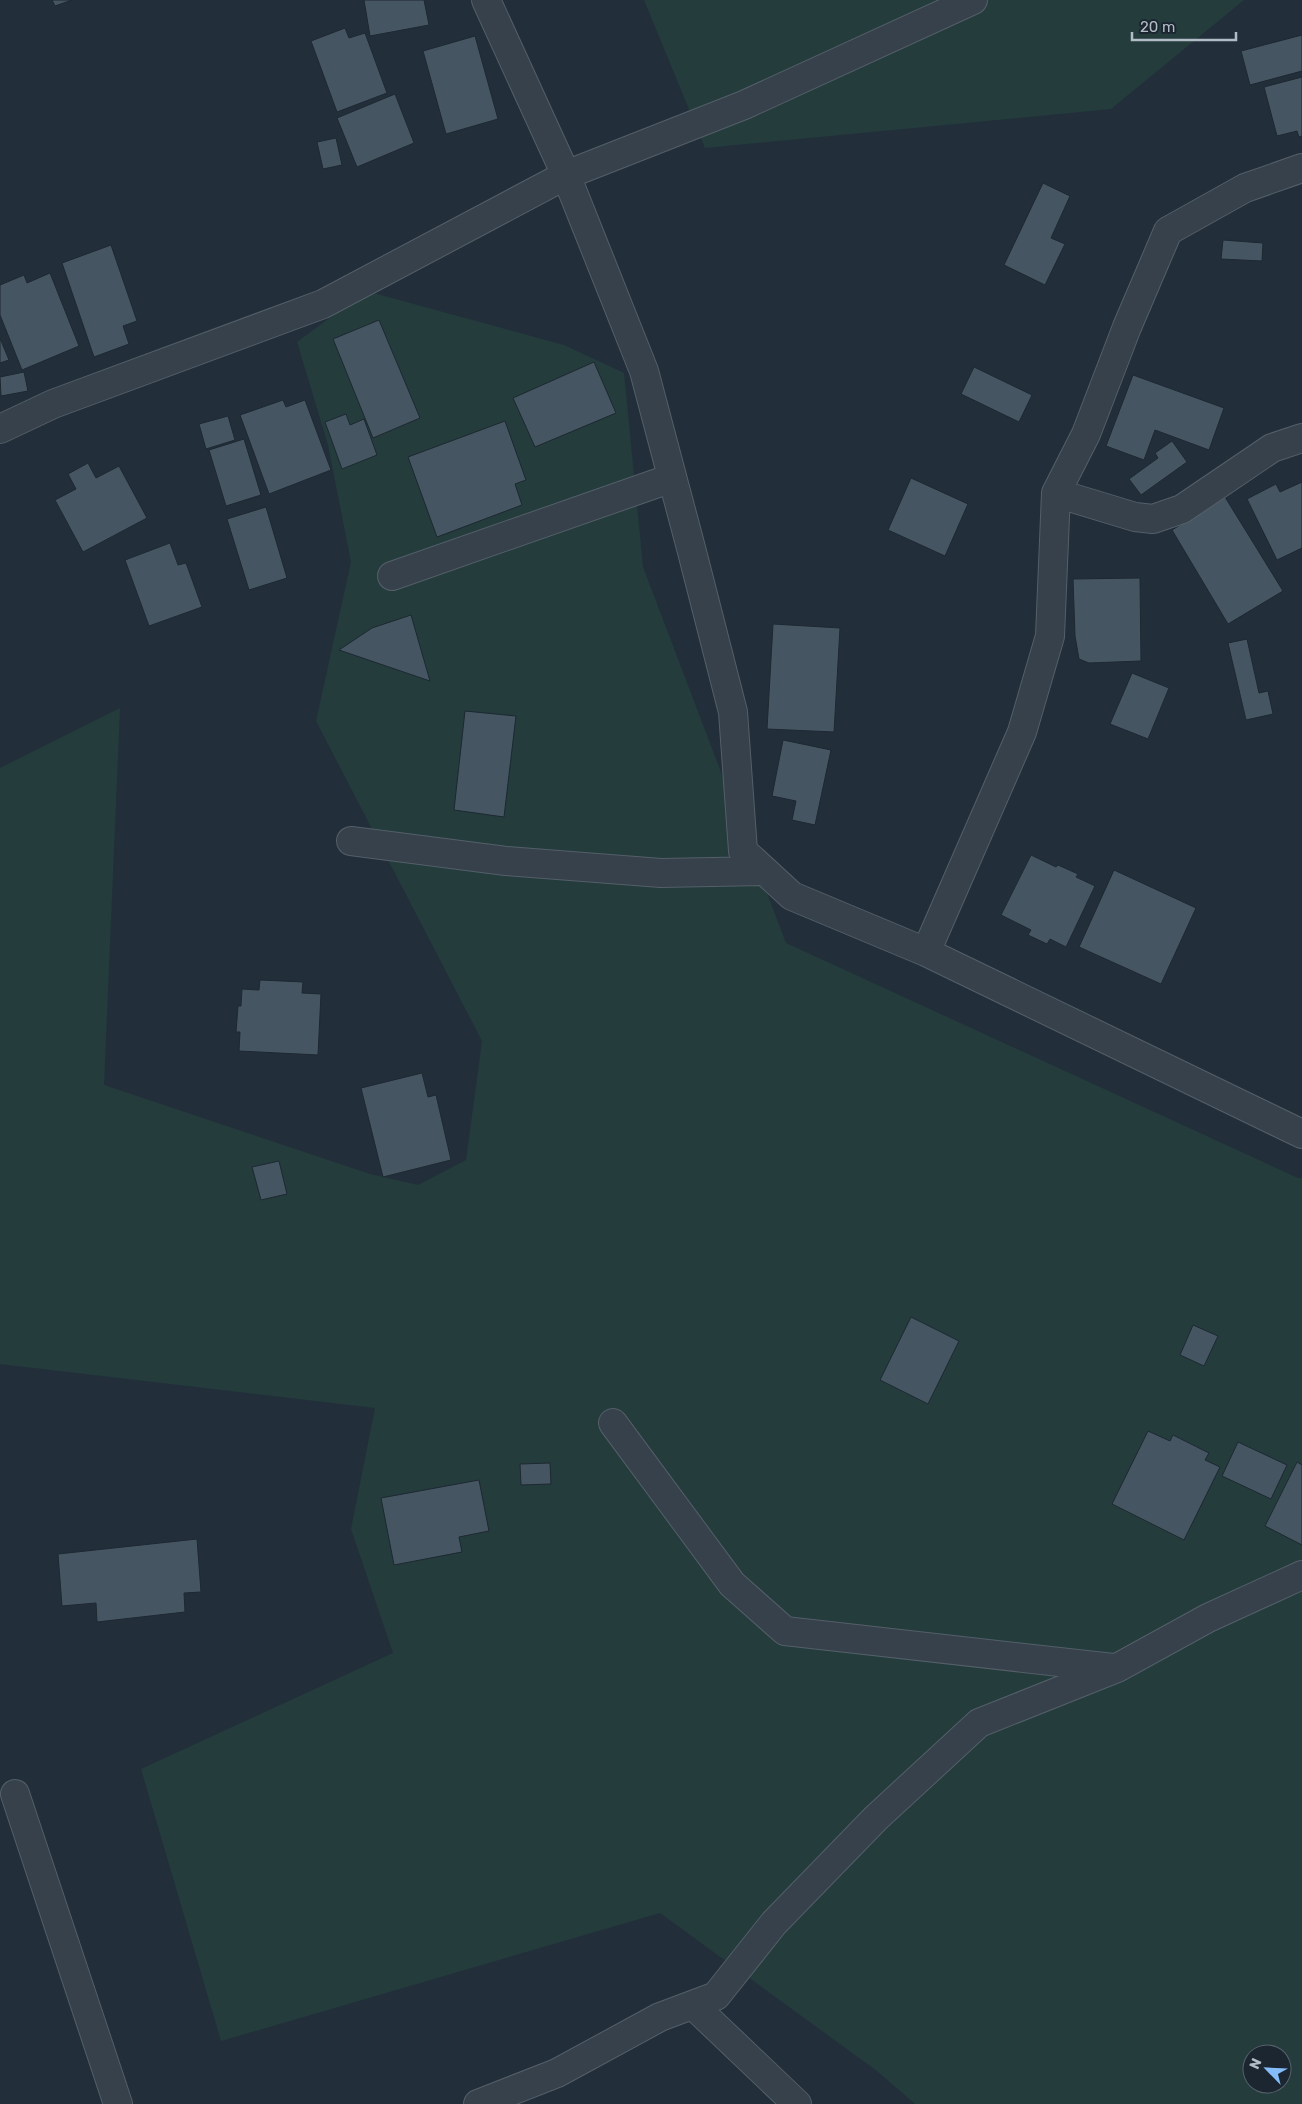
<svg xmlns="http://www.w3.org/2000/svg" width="1302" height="2104" font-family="Rubik,sans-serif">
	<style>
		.green { fill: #243c3c; fill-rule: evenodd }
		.building { fill: #465562; stroke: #1d2832 }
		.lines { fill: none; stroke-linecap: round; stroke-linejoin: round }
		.minor-casing { stroke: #545f69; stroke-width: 30 }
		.minor { stroke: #36414b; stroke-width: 28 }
	</style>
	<rect width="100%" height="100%" fill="#222f3b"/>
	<path class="green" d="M644,0H1244L1111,109L705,148Z
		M366,291L564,345L624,373L643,567L786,943L1298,1178H1302V2104H915L877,2071L660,1913L221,2041L141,1769L393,1653L351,1529L375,1408L0,1364V768L120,708L104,1085L370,1174L418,1185L466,1160L482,1041L316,721L351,562L328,445L297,342ZM1252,2054H1282V2084H1252Z"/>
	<path class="building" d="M52,0H72L55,6Z
		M364,0H424L429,25L370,36Z
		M345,28L349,38L365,33L387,93L337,112L311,41Z
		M1302,35V71L1250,85L1241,51Z
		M475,36L498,119L446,134L423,51Z
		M1302,77V136L1299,137L1297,131L1277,136L1264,87Z
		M395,94L414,143L357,167L337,118Z
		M336,138L342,165L323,169L317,142Z
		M1043,183L1070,196L1051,238L1065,244L1045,285L1004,265Z
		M1223,240L1263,243L1262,261L1221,259Z
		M111,245L137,321L123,326L129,344L94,357L62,263Z
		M50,273L79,346L22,370L0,315V285L24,275L27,283Z
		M379,320L420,418L373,438L333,339Z
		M0,338L9,360L0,363Z
		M594,362L616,413L535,447L513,398Z
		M974,367L1032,395L1019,422L961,394Z
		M24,372L28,391L1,396L0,377Z
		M1133,375L1224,408L1209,450L1155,430L1144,460L1106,446Z
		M283,400L286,407L305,400L331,470L269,494L240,415Z
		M346,414L350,425L364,419L377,455L342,469L325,422Z
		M228,416L235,440L206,449L199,424Z
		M505,421L526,480L515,484L522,505L437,537L408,457Z
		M244,439L261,495L226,506L209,450Z
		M1172,441L1187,462L1141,495L1129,479L1158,458L1155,453Z
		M88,463L96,478L119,466L147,518L83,552L55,500L76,489L68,474Z
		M911,478L968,504L945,556L888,530Z
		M1302,482V548L1277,560L1247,499L1276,484L1280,492Z
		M1225,497L1283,591L1228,624L1172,530Z
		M266,507L287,578L249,590L227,519Z
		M170,543L178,565L186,563L202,607L149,626L125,560Z
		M1140,578L1141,661L1089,663L1079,659L1075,636L1073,579Z
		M411,615L430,681L339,650L372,628Z
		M773,624L840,628L834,732L767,729Z
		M1247,639L1259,693L1268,691L1273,714L1246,720L1228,643Z
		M1132,673L1169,688L1148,739L1110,724Z
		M465,711L516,716L504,817L454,810Z
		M783,740L831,750L815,825L792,820L796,801L772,796Z
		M1031,855L1056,867L1058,865L1078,874L1076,877L1095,886L1066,947L1050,939L1047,944L1028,935L1031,930L1001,915Z
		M1114,870L1196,908L1161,984L1079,947Z
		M260,980L303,982L302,993L321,994L318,1055L239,1051L240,1032H236L238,1006H241L242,989L259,990Z
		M422,1073L428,1097L436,1095L451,1160L383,1177L361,1088Z
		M279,1161L287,1194L261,1200L252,1167Z
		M911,1317L959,1341L928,1404L880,1380Z
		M1193,1325L1218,1336L1204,1366L1180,1355Z
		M1148,1431L1170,1441L1173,1435L1209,1453L1205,1460L1220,1467L1184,1540L1112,1504Z
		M1238,1442L1287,1465L1271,1499L1222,1476Z
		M1297,1462L1302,1465V1545L1265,1526Z
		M550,1463L551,1484L521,1485L520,1464Z
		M479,1480L489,1531L459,1537L462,1552L394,1565L381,1498Z
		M197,1539L201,1592L184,1593L185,1612L97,1622L96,1603L62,1606L58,1554Z"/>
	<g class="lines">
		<defs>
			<path id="minor" d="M486,0L566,175L744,105L973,0
				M0,429L53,404L323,304L566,175L644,371L691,548L733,712L743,851L792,896L926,952L1302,1134
				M1056,493L1135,517L1153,519L1182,509L1272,448L1302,438
				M392,576L672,478
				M351,841L506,861L661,873L765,871
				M926,952L1022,732L1050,636L1056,493L1086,434L1127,327L1168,231L1245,188L1302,168
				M613,1423L732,1584L785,1631L1113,1668
				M15,1794L118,2104
				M693,2005L797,2104
				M478,2104L557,2073L660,2017L716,1996L774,1923L876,1818L979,1723L1117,1668L1208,1618L1302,1575"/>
		</defs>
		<use href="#minor" class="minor-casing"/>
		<use href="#minor" class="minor"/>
	</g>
	<g transform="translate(1267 2069) rotate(294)"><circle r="24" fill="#1b2630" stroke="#57626c"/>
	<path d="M0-4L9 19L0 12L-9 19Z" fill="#84bdf9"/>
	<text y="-8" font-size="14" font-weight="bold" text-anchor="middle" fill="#b1bcc7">N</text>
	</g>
	<path d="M1132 32v8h104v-8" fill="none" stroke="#b1bcc7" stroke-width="2.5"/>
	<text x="1140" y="32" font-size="15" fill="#b1bcc7" stroke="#1b2630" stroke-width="4" paint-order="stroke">20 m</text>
</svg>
